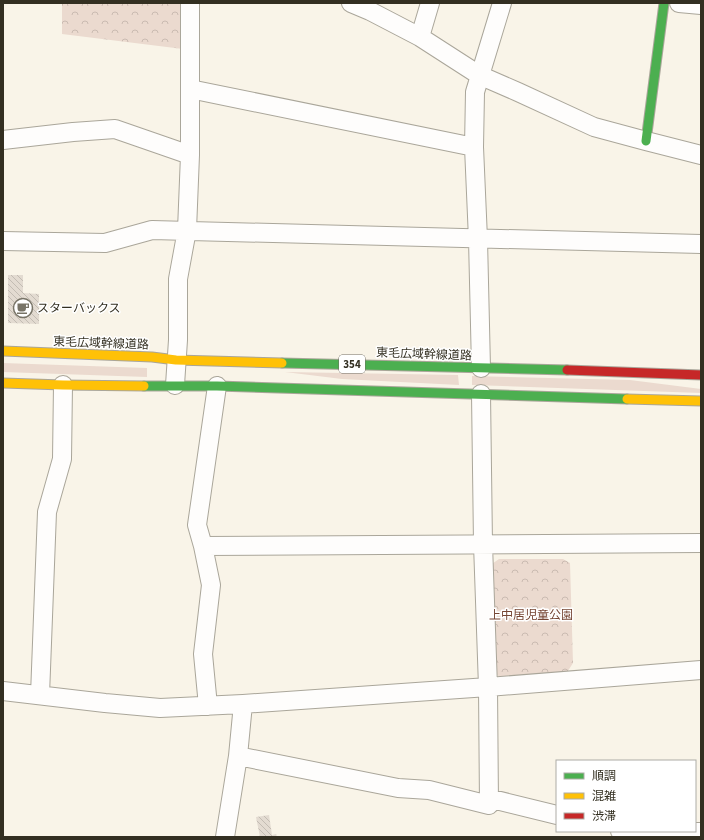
<svg xmlns="http://www.w3.org/2000/svg" width="704" height="840" font-family="'Source Sans 3','Noto Sans JP',sans-serif">
	<style>
		.green { fill: #ebdacf }
		.forest { fill: url(#forest-crowns) }
		.building { fill: url(#building-back-hatch) }
		.lines { fill: none; stroke-linecap: round; stroke-linejoin: round }
		.street-casing { stroke: #aaa69a; stroke-width: 20 }
		.fast-casing { stroke: #aaa69a; stroke-width: 11 }
		.slow-casing { stroke: #aaa69a; stroke-width: 11 }
		.jam-casing { stroke: #aaa69a; stroke-width: 11 }
		.street { stroke: #fefdfc; stroke-width: 18 }
		.fast { stroke: #4caf50; stroke-width: 9 }
		.slow { stroke: #ffc107; stroke-width: 9 }
		.jam { stroke: #c62828; stroke-width: 9 }
		.labels { text-anchor: middle; stroke-width: 3; stroke-linejoin: round; paint-order: stroke }
		.shield { fill: #fff; stroke: #706d64; stroke-width: 1 }
		.shield-label { font-size: 11px; font-weight: bold; fill: #332f21 }
		.poi-label { font-size: 12px; fill: #332f21; stroke: #fff; text-anchor: start }
		.street-label { font-size: 12px; fill: #332f21; stroke: #fff }
		.park-label { font-size: 12px; fill: #754533; stroke: #fff }
	</style>
	<defs>
		<pattern id="forest-crowns" width="20" height="18" patternUnits="userSpaceOnUse"><rect width="20" height="18" fill="#ebdacf"/><path d="M2 6a3 3 0 1 1 6 0M12 15a3 3 0 1 1 6 0" fill="none" stroke="#cabbb1"/></pattern>
		<pattern id="building-back-hatch" width="6" height="6" patternUnits="userSpaceOnUse"><rect width="6" height="6" fill="#e3dbd1"/><path d="M-1 5l2 2M0 0l6 6M5-1l2 2" fill="none" stroke="#c3bcb3"/></pattern>
	</defs>
	<rect width="100%" height="100%" fill="#f9f4e8"/>
	<path class="green" d="M3,363L147,368V377L3,372Z
		M285,372L458,375L459,385L342,379Z
		M472,376L630,380L701,389V393L472,385Z"/>
	<path class="forest" d="M62,3H181L183,7V49L62,34Z
		M499,559H563L570,563L573,663L566,674L499,677L492,668L489,566Z"/>
	<path class="building" d="M8,275H23V293L39,294V324L8,323Z
		M269,815L272,835L276,834L277,837H260L256,817Z"/>
	<g class="lines">
		<defs>
			<path id="street" d="M351,3L370,11L420,37L479,75L518,92L594,127L646,141L701,155
				M679,3L701,5
				M420,37L430,3
				M190,89L474,147
				M3,140L73,132L115,129L190,155
				M3,241L105,243L152,230L701,244
				M481,368L478,239L474,147L475,92L502,3
				M175,385L178,340V279L187,230L190,155V3
				M203,546L701,543
				M3,691L105,703L160,708L243,704L488,687L701,670
				M40,695L47,512L62,459L63,385
				M208,706L203,654L211,585L203,546L197,525L217,386
				M238,756L398,788L429,790L489,805L488,687L483,544L481,394
				M488,798L557,815
				M620,831L625,832H701
				M225,837L238,756L243,704"/>
			<path id="fast" d="M646,141L664,3
				M282,363L567,370
				M144,386H217L627,399"/>
			<path id="slow" d="M3,351L152,357L176,360L282,363
				M3,383L63,385L144,386
				M627,399L701,401"/>
			<path id="jam" d="M567,370L701,375"/>
		</defs>
		<use href="#street" class="street-casing"/>
		<use href="#fast" class="fast-casing"/>
		<use href="#slow" class="slow-casing"/>
		<use href="#jam" class="jam-casing"/>
		<use href="#street" class="street"/>
		<use href="#fast" class="fast"/>
		<use href="#slow" class="slow"/>
		<use href="#jam" class="jam"/>
	</g>
	<defs>
		<symbol id="cafe-ring" viewBox="-11 -11 22 22"><circle r="9.5" fill="#fff" stroke="#787467" stroke-width="1.5"/><path d="M-5.5-4.5H6V0H3Q3 3.5 0 3.5H-2.5Q-5.5 3.5-5.5 0ZM3-3.2v2h1.7v-2ZM-6 4.5H4V6H-6Z" fill="#787467"/></symbol>
	</defs>
	<g fill-rule="evenodd">
		<use href="#cafe-ring" x="12" y="297" width="22" height="22"/>
	</g>
	<g class="labels">
		<rect class="shield" x="339" y="355" width="26" height="18" rx="3"/>
		<g class="shield-label">
			<text x="352" y="368">354</text>
		</g>
		<g class="poi-label">
			<text x="37" y="312">スターバックス</text>
		</g>
		<g class="street-label">
			<text transform="translate(101 343) rotate(2)" y="4">東毛広域幹線道路</text>
			<text transform="translate(424 354) rotate(2)" y="4">東毛広域幹線道路</text>
		</g>
		<g class="park-label">
			<text x="531" y="619">上中居児童公園</text>
		</g>
	</g>
	<rect width="704" height="840" fill="none" stroke="#332f21" stroke-width="8"/>
	<rect x="556" y="760" width="140" height="72" fill="#ffffff" stroke="#adaca6"/>
	<rect x="564" y="773" width="20" height="6" fill="#4caf50" stroke="#adaca6"/>
	<text x="592" y="780" font-size="12" fill="#332f21">順調</text>
	<rect x="564" y="793" width="20" height="6" fill="#ffc107" stroke="#adaca6"/>
	<text x="592" y="800" font-size="12" fill="#332f21">混雑</text>
	<rect x="564" y="813" width="20" height="6" fill="#c62828" stroke="#adaca6"/>
	<text x="592" y="820" font-size="12" fill="#332f21">渋滞</text>
</svg>
